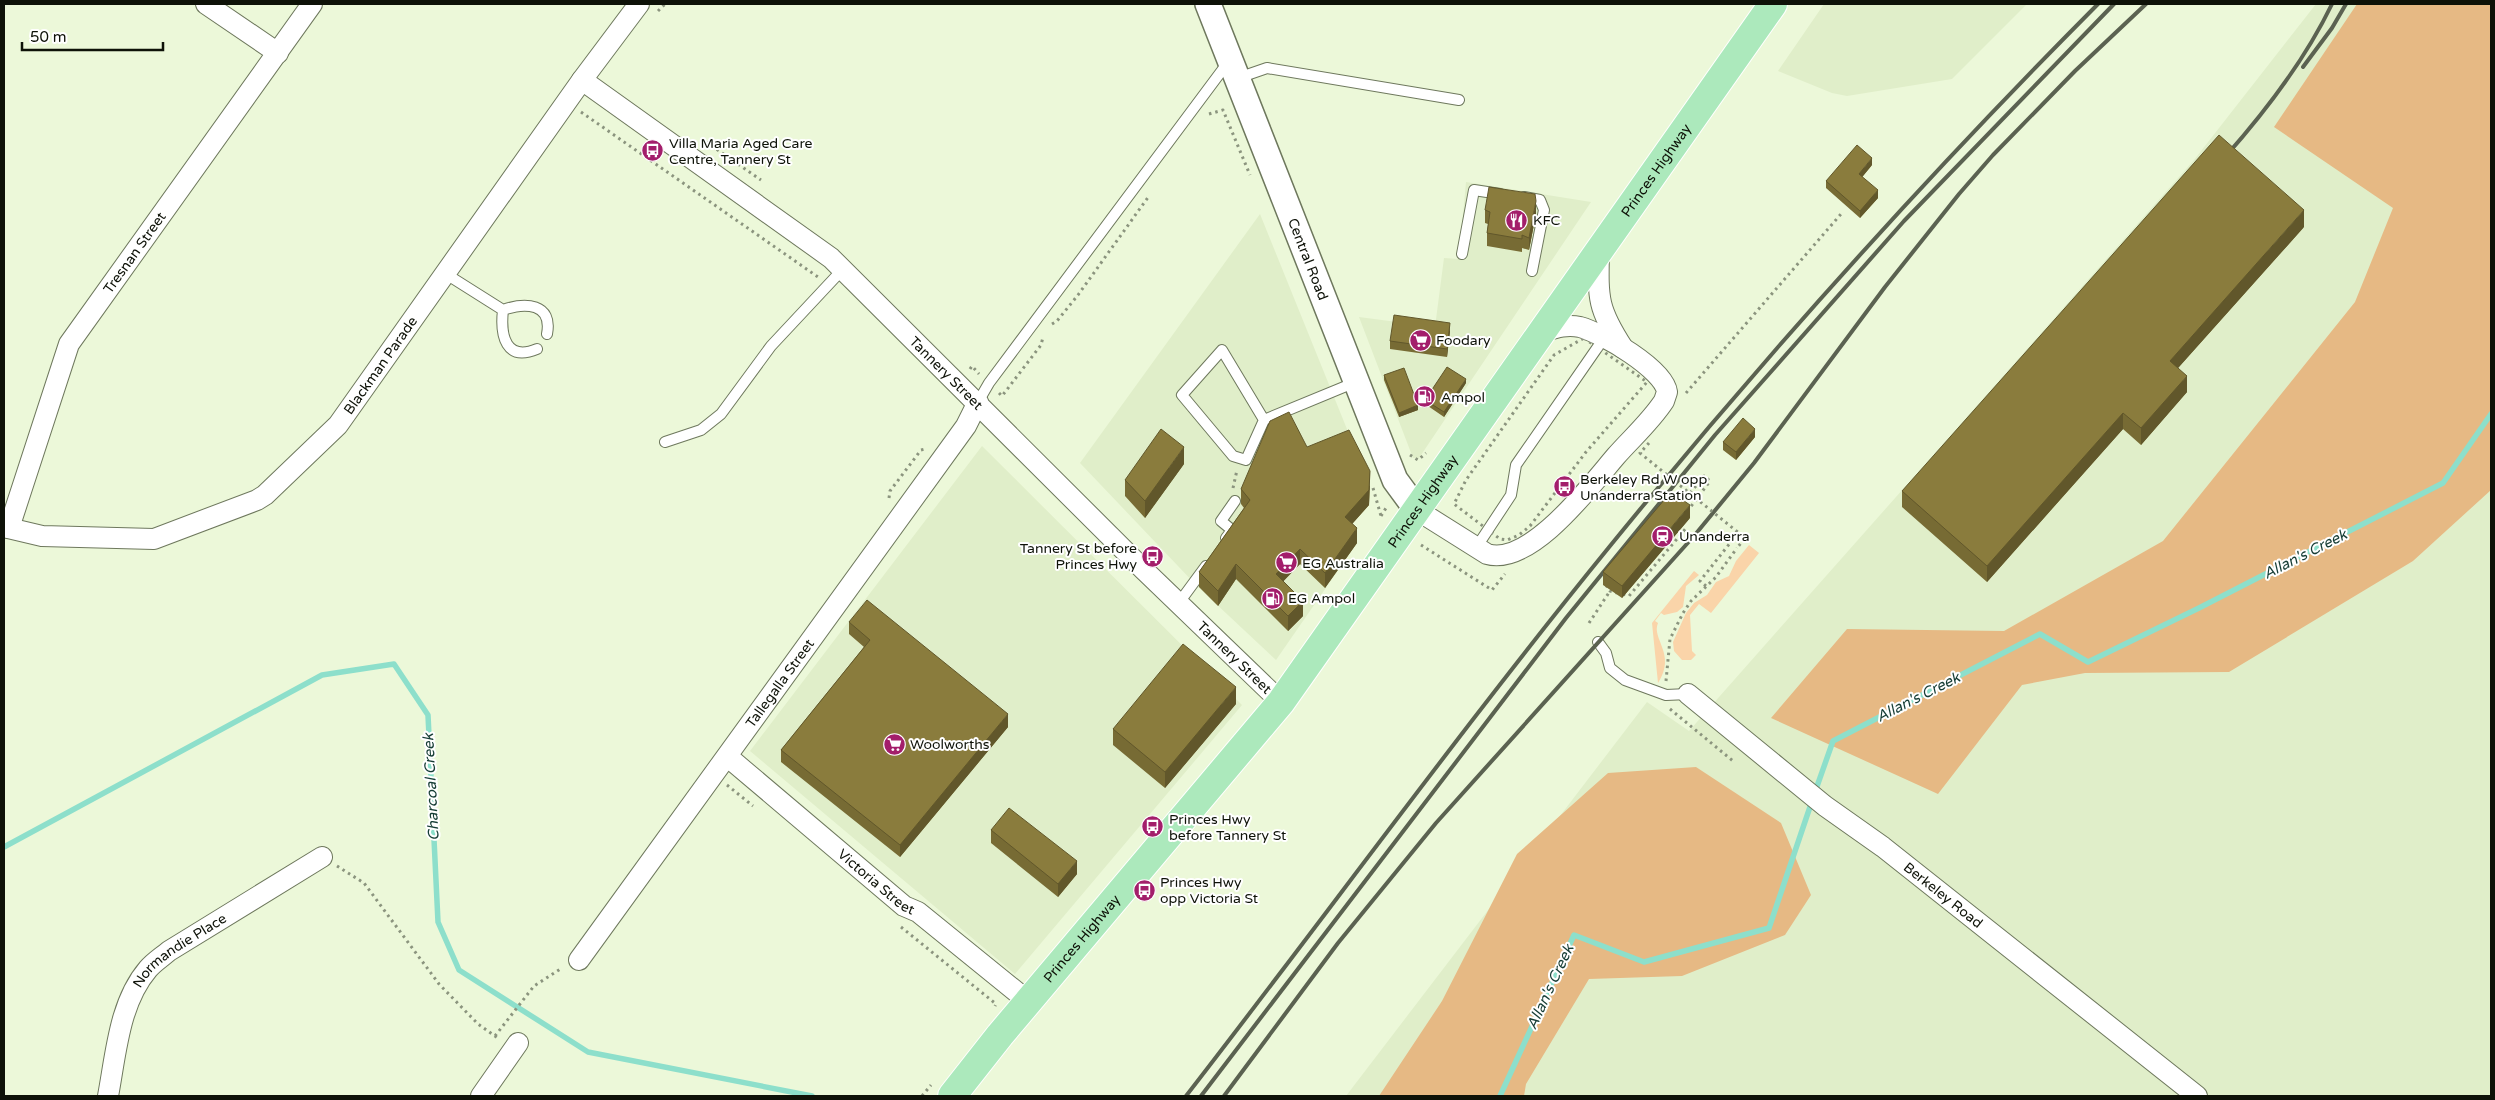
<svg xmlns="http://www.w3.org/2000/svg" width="2495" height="1100" font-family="'Varela Round',sans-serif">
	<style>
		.built { fill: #e0eec9 }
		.green { fill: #fad4a9 }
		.forest { fill: #e6b984 }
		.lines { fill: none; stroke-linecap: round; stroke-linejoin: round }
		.stream { stroke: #8ddfcb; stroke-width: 5.5 }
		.service-casing { stroke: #6e785d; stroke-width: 12 }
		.minor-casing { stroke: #6e785d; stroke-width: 22 }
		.tertiary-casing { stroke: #6e785d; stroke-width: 28 }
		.primary-casing { stroke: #fff; stroke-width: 30 }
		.path { stroke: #8b947e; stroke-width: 3; stroke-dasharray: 2.5 4; stroke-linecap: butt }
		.service { stroke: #fff; stroke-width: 10 }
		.minor { stroke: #fff; stroke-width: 20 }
		.tertiary { stroke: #fff; stroke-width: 25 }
		.primary { stroke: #ace9bc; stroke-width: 28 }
		.rail { stroke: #5b6251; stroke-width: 4 }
		.path-bridge { stroke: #8b947e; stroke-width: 3; stroke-dasharray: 2.5 4; stroke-linecap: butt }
		.wall { fill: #776b34 }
		.shaded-wall { fill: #61572b }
		.building { fill: #8a7c3d; stroke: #61572b }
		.labels { text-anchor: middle; stroke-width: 4; stroke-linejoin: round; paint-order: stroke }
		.poi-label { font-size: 14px; fill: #0e1208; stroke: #fff; text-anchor: start }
		.street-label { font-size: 14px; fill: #0e1208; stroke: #fff }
		.water-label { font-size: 15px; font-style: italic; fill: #163d35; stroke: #fff }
	</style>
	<rect width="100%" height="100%" fill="#ecf8d9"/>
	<path class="built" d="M1824,4H2027L1952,79L1847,96L1832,93L1778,71Z
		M2316,4H2491V1096H1346L1647,702L1689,731L2194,160Z
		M1466,182L1591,202L1419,458H1413L1359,317L1435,327L1444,258L1459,259Z
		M1260,214L1370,486L1369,505L1345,532L1357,543L1276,660L1197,586L1080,463Z
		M982,446L1242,705L1015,974L750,751Z"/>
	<path class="green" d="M1749,545L1759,553L1711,613L1699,604L1690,615L1692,651L1696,655L1691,660H1682L1674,651L1673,642L1686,613L1694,603L1707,595L1716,582L1729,576L1736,561Z
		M1694,571L1699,575L1686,586L1683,607L1677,612L1664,615L1661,613L1655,621L1658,623C1651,639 1677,654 1658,683L1652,623Z"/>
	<path class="forest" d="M2357,4H2491V490L2413,561L2229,672L2085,673L2022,685L1938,794L1771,718L1847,629L2004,631L2163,541L2355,302L2393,208L2274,127Z
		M1696,767L1781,823L1811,895L1785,935L1682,976L1589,979L1526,1084L1524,1096H1379L1442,1001L1517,854L1608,773Z"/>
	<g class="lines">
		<path class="stream" d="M1815,792L1833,741L2040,634L2088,662L2199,608L2443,483L2491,414
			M4,847L322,675L394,664L428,715L438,922L459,970L588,1052L812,1096
			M1500,1096L1574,935L1644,962L1769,928L1812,801"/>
		<defs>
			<path id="service" d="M1238,78L1267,68L1459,100
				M1524,197L1540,200L1544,210L1532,271
				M1462,254L1474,190L1500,194
				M446,274L503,310
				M503,310C500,336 506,362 537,349
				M503,310C525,302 553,303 547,334
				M978,402L989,383L1229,61
				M1264,420L1222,350L1182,395L1233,456L1246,460L1264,420L1356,382
				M665,442L701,430L721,414L771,346L843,269
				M1226,538L1232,530L1221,521L1235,501
				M1476,548L1511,495L1516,465L1604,338
				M1178,604L1206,566
				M1598,642L1606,653L1610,668L1625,680L1666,695L1688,694"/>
			<g id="minor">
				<path d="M206,4L278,53"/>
				<path id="s1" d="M582,80L831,258L1144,570L1281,702"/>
				<path d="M1599,251C1598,298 1597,308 1623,348"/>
				<path d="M1417,510L1487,554C1530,567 1591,485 1616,456C1632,438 1651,421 1664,401L1667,392C1664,369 1602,333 1580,327C1566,324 1555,328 1542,332"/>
				<path id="s2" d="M4,527L42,536L154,539L257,500L265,495L338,425L582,80L639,4"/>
				<path id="s3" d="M9,528L69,344L312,4"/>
				<path id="s4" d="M1688,694L1825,806L1883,847L2197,1096"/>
				<path id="s5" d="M728,757L904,906L918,912L1029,1002"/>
				<path id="s6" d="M579,960L966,426L978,402"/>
				<path id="s7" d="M108,1096C116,1054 119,1003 148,969C154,962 162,957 169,951L322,857"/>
				<path d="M481,1096L518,1043"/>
			</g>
			<g id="tertiary">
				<path id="s8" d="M1208,4L1395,480L1417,510"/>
			</g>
			<g id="primary">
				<path id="s9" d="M952,1096L1000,1035L1281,702L1773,4"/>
			</g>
		</defs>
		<use href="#service" class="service-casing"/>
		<use href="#minor" class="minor-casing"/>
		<use href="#tertiary" class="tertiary-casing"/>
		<use href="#primary" class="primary-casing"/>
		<path class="path" d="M658,11L665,4
			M581,112L818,277
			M1209,114L1223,110L1250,175
			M706,142L761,180
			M1052,324L1057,321L1078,295L1149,196
			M1584,338L1647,382L1586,452L1530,526L1519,535L1507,540L1500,539L1454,504L1466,480L1554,355Z
			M970,369L972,366L979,374
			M999,393L1002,396L1041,345L1043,337
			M1686,393L1841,214
			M1410,455L1418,460L1426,453
			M1233,488L1237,470
			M1373,488L1381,516
			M889,498L890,491L921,450L925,449
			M1682,503L1704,476L1710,481L1689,509
			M1381,516L1386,508
			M1421,545L1492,590L1505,574
			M1606,585L1610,591L1617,593
			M1706,586L1700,581L1738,533
			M1623,594L1629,596L1687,527
			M1589,623L1610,591
			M1666,681L1670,639L1683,613L1691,601L1716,577L1737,548
			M1670,709L1733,761
			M727,785L753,806
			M337,866L364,883L439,984L478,1024L499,1039
			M901,927L996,1004L995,1006
			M495,1036L534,986L562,968
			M922,1096L931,1085"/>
		<use href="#service" class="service"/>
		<use href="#minor" class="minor"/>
		<use href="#tertiary" class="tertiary"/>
		<use href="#primary" class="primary"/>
		<path class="rail" d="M2303,67L2332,28L2346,4
			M2225,157C2266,111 2305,60 2332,4
			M1186,1096C1328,913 1464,725 1610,546C1764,357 1926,177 2098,4
			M1201,1096L1566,618L1715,435L1904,221L2114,4
			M1224,1096L1338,943L1436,823L1694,536L1754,463L1885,287L1959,194L1993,155L2075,71L2146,4"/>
		<path class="path-bridge" d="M1649,443L1640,453L1745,538L1737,548"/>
	</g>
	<path class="wall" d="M1872,165L1862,177L1878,198L1860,218L1826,188V181Z
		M1485,210L1536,214L1529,250L1522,248V252L1487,246V233L1488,224L1485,223Z
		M2304,227L2178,368L2187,392L2141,445L2123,429L1987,582L1902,507V491Z
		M1450,331L1447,357L1390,349V341Z
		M1384,375L1418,410L1399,417L1384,380Z
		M1466,383L1444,417L1425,404V400Z
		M1755,437L1736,460L1723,450V442Z
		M1307,447L1370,486L1369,505L1352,524L1357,543L1325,588L1300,564L1283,581L1303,616L1288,631L1236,579L1218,606L1199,587V572L1244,508L1241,504V489Z
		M1184,464L1145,518L1125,496V480Z
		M1690,518L1622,598L1603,585V572Z
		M849,622L1008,727L900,857L781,762V750L864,647L849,634Z
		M1236,704L1165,788L1113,745V729Z
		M991,830L1077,874L1058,897L991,843Z"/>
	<path class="shaded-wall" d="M1872,158V165L1859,181V174Z
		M1878,190V198L1860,218V211Z
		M1536,201V214L1529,250V238Z
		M2304,210V227L2170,377V361Z
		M1450,323V331L1447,357V349Z
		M2187,376V392L2141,445V428Z
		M1466,379V383L1444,417V412Z
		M1418,405V410L1399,417V413Z
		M2123,413V429L1987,582V566Z
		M1755,429V437L1736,460V452Z
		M1184,447V464L1145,518V501Z
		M1370,471L1369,505L1345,532V517Z
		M1690,505V518L1622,598V586Z
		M1357,528V543L1325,588V573Z
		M1300,549V564L1276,589V574Z
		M1236,564V579L1218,606V591Z
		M1303,601V616L1288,631V616Z
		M1236,687V704L1165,788V772Z
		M1008,714V727L900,857V845Z
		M1077,861V874L1058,897V884Z"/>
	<path class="building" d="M2219,135L2304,210L2170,361L2187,376L2141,428L2123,413L1987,566L1902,491Z
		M1857,145L1872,158L1859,174L1878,190L1860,211L1826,181Z
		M1489,187L1535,194L1536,201L1529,238L1522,235V239L1487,233L1490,212L1485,210Z
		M1394,315L1450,323L1447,349L1390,341Z
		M1447,367L1466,379L1444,412L1425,400Z
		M1404,368L1418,405L1399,413L1384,375Z
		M1289,412L1307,447L1349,430L1370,471L1369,490L1345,517L1357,528L1325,573L1300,549L1276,574L1303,601L1288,616L1236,564L1218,591L1199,572L1250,500L1241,489L1270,421Z
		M1743,418L1755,429L1736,452L1723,442Z
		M1161,429L1184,447L1145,501L1125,480Z
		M1671,492L1690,505L1622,586L1603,572Z
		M867,600L1008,714L900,845L781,750L870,640L849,622Z
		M1183,644L1236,687L1165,772L1113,729Z
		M1009,808L1077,861L1058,884L991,830Z"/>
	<defs>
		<symbol id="bus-disc" viewBox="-11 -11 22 22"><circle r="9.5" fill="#a31e6b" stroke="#fff"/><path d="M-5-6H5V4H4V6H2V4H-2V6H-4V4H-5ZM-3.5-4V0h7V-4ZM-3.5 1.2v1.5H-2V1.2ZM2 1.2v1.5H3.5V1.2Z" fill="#fff"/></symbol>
		<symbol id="restaurant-disc" viewBox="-11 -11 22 22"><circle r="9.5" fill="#a31e6b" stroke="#fff"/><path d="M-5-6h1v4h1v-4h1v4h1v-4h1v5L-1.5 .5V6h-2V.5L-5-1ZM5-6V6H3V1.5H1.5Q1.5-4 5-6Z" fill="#fff"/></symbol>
		<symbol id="supermarket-disc" viewBox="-11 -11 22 22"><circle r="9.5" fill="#a31e6b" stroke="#fff"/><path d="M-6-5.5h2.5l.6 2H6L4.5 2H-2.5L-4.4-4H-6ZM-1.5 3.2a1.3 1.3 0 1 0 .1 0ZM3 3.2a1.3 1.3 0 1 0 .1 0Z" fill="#fff"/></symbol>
		<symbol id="fuel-disc" viewBox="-11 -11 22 22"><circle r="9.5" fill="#a31e6b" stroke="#fff"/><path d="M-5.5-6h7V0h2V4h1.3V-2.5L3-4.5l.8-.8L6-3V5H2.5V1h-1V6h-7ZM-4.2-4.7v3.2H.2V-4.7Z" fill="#fff"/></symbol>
		<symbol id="station-disc" viewBox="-11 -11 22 22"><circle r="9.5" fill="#a31e6b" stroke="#fff"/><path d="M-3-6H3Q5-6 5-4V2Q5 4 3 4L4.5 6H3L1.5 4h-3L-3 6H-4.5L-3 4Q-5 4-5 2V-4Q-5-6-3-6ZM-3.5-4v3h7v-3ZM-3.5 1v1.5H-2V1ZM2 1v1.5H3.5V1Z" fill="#fff"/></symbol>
	</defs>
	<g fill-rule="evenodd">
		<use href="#bus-disc" x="640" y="138" width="25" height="25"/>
		<use href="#restaurant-disc" x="1504" y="208" width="25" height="25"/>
		<use href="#supermarket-disc" x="1408" y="328" width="25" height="25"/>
		<use href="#fuel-disc" x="1412" y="384" width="25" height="25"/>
		<use href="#bus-disc" x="1552" y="474" width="25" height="25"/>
		<use href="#station-disc" x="1650" y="524" width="25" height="25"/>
		<use href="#bus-disc" x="1140" y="544" width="25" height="25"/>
		<use href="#supermarket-disc" x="1274" y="550" width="25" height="25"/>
		<use href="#fuel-disc" x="1260" y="586" width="25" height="25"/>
		<use href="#supermarket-disc" x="882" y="732" width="25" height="25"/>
		<use href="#bus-disc" x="1140" y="814" width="25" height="25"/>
		<use href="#bus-disc" x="1132" y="878" width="25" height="25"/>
	</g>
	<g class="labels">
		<g class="poi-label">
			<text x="669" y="148">Villa Maria Aged Care<tspan x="669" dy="16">Centre, Tannery St</tspan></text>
			<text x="1533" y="225">KFC</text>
			<text x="1436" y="345">Foodary</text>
			<text x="1441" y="402">Ampol</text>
			<text x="1580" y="484">Berkeley Rd W opp<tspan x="1580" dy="16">Unanderra Station</tspan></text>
			<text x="1679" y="541">Unanderra</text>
			<text x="1137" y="553" text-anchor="end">Tannery St before<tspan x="1137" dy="16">Princes Hwy</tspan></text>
			<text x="1302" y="568">EG Australia</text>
			<text x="1288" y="603">EG Ampol</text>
			<text x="910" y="749">Woolworths</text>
			<text x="1169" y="824">Princes Hwy<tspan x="1169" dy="16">before Tannery St</tspan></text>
			<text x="1160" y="887">Princes Hwy<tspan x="1160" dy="16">opp Victoria St</tspan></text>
		</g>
		<g class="street-label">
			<text dy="5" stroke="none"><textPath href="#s9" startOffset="1164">Princes Highway</textPath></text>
			<text dy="5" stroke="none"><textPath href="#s3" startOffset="306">Tresnan Street</textPath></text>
			<text dy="5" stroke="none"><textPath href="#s8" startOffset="274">Central Road</textPath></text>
			<text dy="5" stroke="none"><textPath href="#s2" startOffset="445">Blackman Parade</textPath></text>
			<text dy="5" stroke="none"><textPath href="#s1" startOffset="469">Tannery Street</textPath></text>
			<text dy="5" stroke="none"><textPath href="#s9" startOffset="759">Princes Highway</textPath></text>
			<text dy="5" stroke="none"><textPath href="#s1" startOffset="874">Tannery Street</textPath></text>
			<text dy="5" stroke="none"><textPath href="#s6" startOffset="342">Tallegalla Street</textPath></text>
			<text dy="5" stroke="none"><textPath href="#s5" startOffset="194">Victoria Street</textPath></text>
			<text dy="5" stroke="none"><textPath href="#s4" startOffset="325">Berkeley Road</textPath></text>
			<text dy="5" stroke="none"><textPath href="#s9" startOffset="204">Princes Highway</textPath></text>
			<text dy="5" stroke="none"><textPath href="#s7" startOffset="171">Normandie Place</textPath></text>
		</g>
		<g class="water-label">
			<text transform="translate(2305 554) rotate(-27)" y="5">Allan's Creek</text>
			<text transform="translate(1918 697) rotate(-27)" y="5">Allan's Creek</text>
			<text transform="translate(431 787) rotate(-93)" y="5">Charcoal Creek</text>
			<text transform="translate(1550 987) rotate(-65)" y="5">Allan's Creek</text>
		</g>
	</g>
	<rect width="2495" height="1100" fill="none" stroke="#0e1208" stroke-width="10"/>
	<path d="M22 42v8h141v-8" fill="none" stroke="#0e1208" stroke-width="2.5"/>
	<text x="30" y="42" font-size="15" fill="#0e1208" stroke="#ffffff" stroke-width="4" paint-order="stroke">50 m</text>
</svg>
